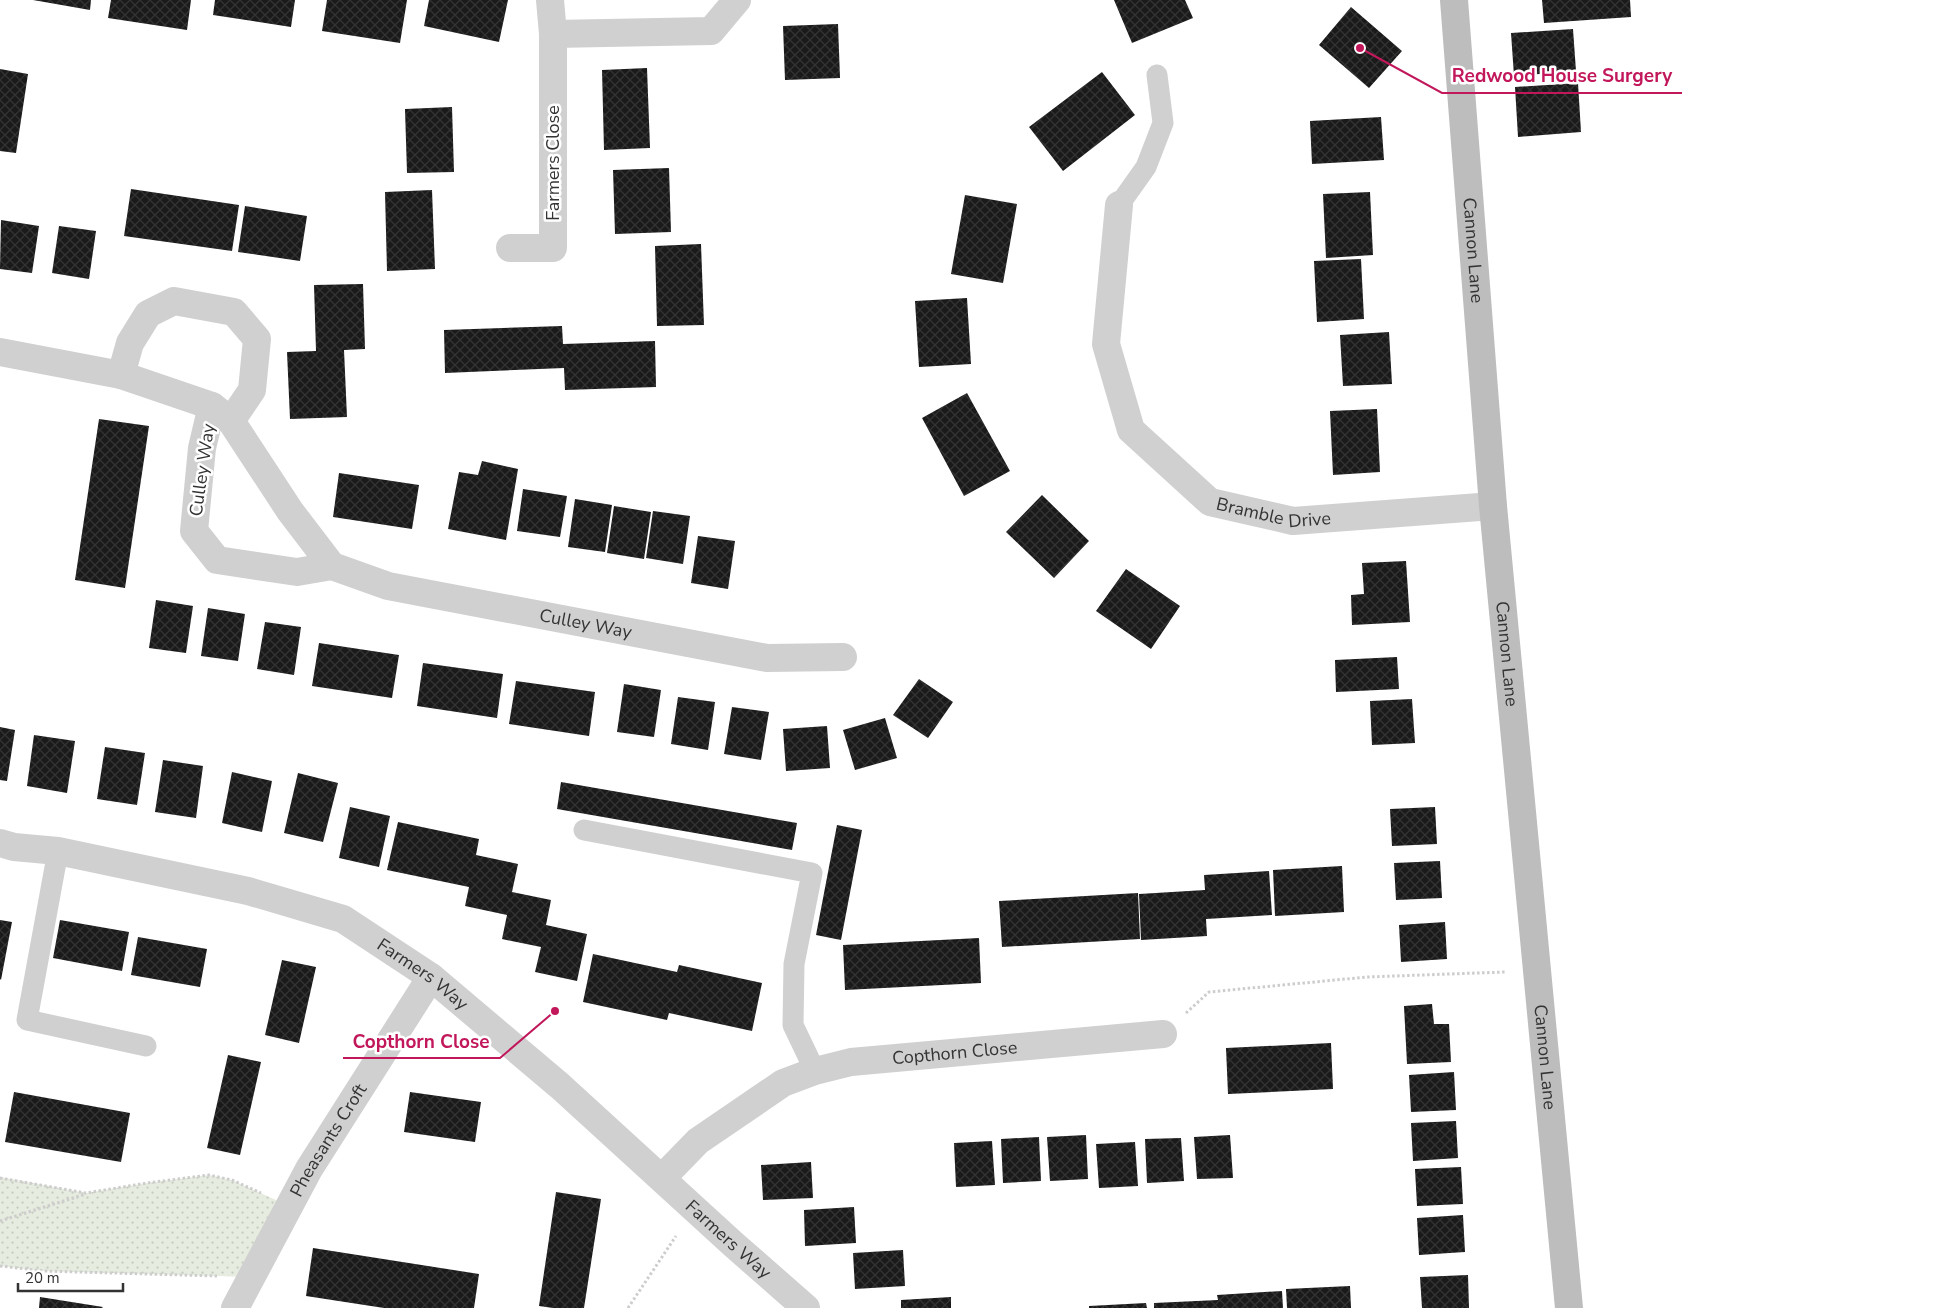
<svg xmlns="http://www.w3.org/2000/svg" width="1941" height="1308" font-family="'Nunito Sans',sans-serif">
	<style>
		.grass { fill: url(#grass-dots) }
		.building { fill: url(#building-cross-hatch) }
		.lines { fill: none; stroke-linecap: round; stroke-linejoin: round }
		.path { stroke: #cdcdcd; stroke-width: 3; stroke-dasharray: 2.5 2.5; stroke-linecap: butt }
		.lane { stroke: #d0d0d0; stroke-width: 21 }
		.street { stroke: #d0d0d0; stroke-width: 28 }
		.secondary { stroke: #bdbdbd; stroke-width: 28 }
		.labels { text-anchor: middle; stroke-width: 5; stroke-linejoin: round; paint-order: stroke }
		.street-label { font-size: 18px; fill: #333; stroke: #fff }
		.leader { fill: none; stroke: #c2185b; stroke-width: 2 }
		.callout-dot { fill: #c2185b; stroke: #fff; stroke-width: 2 }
		.callout-label { font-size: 19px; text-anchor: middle; font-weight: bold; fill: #c2185b; stroke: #fff; stroke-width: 5; stroke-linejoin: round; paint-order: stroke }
	</style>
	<defs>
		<pattern id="grass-dots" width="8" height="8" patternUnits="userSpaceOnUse" patternTransform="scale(1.25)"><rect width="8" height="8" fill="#e6ecdf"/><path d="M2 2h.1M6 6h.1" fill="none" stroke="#c6cbc0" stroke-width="1.8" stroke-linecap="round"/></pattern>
		<pattern id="building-cross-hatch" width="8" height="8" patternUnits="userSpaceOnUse" patternTransform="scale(1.25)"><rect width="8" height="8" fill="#1a1a1a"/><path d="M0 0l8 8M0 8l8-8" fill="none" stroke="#333"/></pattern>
	</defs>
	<rect width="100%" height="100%" fill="#fff"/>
	<path class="grass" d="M209,1175L232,1180L289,1206L251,1277L44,1271L0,1266V1177L86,1193L147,1183Z"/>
	<path class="building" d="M33,0H91L90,10Z
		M111,0H191L187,30L108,18Z
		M215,0H295L291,27L213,15Z
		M327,0H407L400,43L322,31Z
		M429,0H508L499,42L424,26Z
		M1114,0H1185L1193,18L1132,43Z
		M1542,0H1630L1631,17L1544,23Z
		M1351,7L1402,51L1369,88L1319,45Z
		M838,24L840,78L785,80L783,26Z
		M1573,29L1576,71L1514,76L1511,33Z
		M647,68L650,148L604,150L602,70Z
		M0,69L28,74L16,153L0,151Z
		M1102,72L1135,115L1063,171L1029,127Z
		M1578,83L1581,132L1518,137L1515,87Z
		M452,107L454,172L407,173L405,109Z
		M1381,117L1384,160L1312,164L1310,121Z
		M669,168L671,232L615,234L613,170Z
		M131,189L239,205L232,251L124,236Z
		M432,190L435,269L387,271L385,192Z
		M1370,192L1373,255L1326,258L1323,194Z
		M965,195L1017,204L1003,283L951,274Z
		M245,206L307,216L300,261L238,252Z
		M1,220L39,226L32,273L0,269Z
		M59,226L96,231L89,279L52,273Z
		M701,244L704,325L657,326L655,246Z
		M1361,259L1364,319L1317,322L1314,261Z
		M363,284L365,349L344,350L347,417L290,419L287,352L316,351L314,285Z
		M967,298L971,364L919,367L915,301Z
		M562,326L563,344L655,341L656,387L565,390L564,368L445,373L444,330Z
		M1389,332L1392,384L1343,386L1340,335Z
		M967,393L1010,471L964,496L922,418Z
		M1377,409L1380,472L1333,475L1330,411Z
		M99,419L149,426L125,588L75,580Z
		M482,461L518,469L506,540L448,529L459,472L478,475Z
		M339,473L419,485L412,529L333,517Z
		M523,489L567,496L560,537L517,531Z
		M1042,495L1089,541L1054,578L1006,532Z
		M575,499L612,505L605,552L568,547Z
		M614,506L651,512L644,559L607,553Z
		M653,511L690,516L683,564L646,558Z
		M698,536L735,541L728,589L691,583Z
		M1406,561L1410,622L1352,625L1351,595L1364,594L1362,563Z
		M1126,569L1180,606L1151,649L1096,611Z
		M156,600L193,606L186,653L149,648Z
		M208,608L245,614L238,661L201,656Z
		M265,622L301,627L294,675L257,669Z
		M319,643L399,655L392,698L312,686Z
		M1397,657L1399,689L1336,692L1335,660Z
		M423,663L503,674L497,718L417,706Z
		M919,679L953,702L928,738L893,715Z
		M516,681L595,692L589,736L509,724Z
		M624,684L661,690L654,737L617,732Z
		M678,697L715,702L708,750L671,744Z
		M1412,699L1415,743L1372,745L1370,701Z
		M732,707L769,712L761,760L724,754Z
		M885,718L897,758L855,770L843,730Z
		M827,726L830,768L786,771L783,729Z
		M0,727L15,730L7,781L0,780Z
		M34,735L75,741L67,793L27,786Z
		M105,747L145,753L137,805L97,799Z
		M163,760L203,766L196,818L155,812Z
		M232,772L272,781L262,832L222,823Z
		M298,773L338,783L323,842L284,833Z
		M561,782L797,823L792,850L557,809Z
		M350,807L390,816L379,867L339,858Z
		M1435,807L1437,844L1392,846L1390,809Z
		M398,822L479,839L476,855L518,864L512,892L551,900L546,925L587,934L577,981L535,972L541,947L502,939L507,915L465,906L469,887L387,870Z
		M837,825L862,830L841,940L816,935Z
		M1440,861L1442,898L1396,900L1394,863Z
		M1342,866L1344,912L1275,916L1273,870Z
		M1269,871L1272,915L1206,919L1207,936L1141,940L1139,894L1205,890L1204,875Z
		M1138,893L1140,939L1002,947L999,901Z
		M0,920L12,922L1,980L0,979Z
		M60,920L129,932L122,971L53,958Z
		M1445,922L1447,959L1401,962L1399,925Z
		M138,937L207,949L200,987L131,975Z
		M979,938L981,983L845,990L843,945Z
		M593,954L677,972L679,965L762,983L752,1031L669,1013L667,1020L583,1002Z
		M282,960L316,967L299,1043L265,1035Z
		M1432,1004L1434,1024H1449L1451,1062L1407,1064L1404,1006Z
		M1331,1043L1333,1089L1228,1094L1226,1048Z
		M228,1055L261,1062L240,1155L207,1148Z
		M1454,1072L1456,1110L1411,1112L1409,1075Z
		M14,1092L130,1113L121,1162L5,1142Z
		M410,1092L481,1102L475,1142L404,1132Z
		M1456,1121L1458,1158L1413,1161L1411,1123Z
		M1086,1135L1088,1179L1050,1181L1047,1137Z
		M1230,1135L1233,1178L1197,1179L1194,1137Z
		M1039,1137L1041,1181L1003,1183L1001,1139Z
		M1181,1138L1184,1181L1147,1183L1145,1139Z
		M992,1141L995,1185L956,1187L954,1143Z
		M1135,1142L1138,1186L1099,1188L1096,1144Z
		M811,1162L813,1198L763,1200L761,1165Z
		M1461,1167L1463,1204L1417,1206L1415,1169Z
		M556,1192L601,1199L584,1308H553L539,1306Z
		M854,1207L856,1243L805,1246L804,1210Z
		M1463,1215L1465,1252L1419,1255L1417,1218Z
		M313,1248L479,1274L474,1308H384L306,1296Z
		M903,1250L905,1286L855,1289L853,1253Z
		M1468,1275L1469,1308H1422L1420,1277Z
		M1350,1286L1351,1308H1287L1286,1289Z
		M1282,1291L1283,1308H1154V1303L1218,1300L1217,1295Z
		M40,1297L103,1307L102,1308H39Z
		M951,1297V1308H901V1300Z
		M1146,1303L1147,1308H1089V1306Z"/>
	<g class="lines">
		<path class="path" d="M1186,1013L1209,992L1367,977L1505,972
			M0,1178L86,1193L147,1183L209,1175L232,1180L261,1193
			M0,1221L86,1194
			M0,1266L44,1271L217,1276
			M628,1308L676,1236"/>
		<path class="lane" d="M1119,205L1146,167L1163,123L1157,75
			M584,830L812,873L794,964L793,1025L815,1071
			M58,851L27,1020L146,1046"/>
		<g class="street">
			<path d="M553,34L711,31L737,0"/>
			<path id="s1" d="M1119,205L1106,344L1131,430L1210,502L1293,521L1493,506"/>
			<path d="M510,248H553V34L550,0"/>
			<path id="s2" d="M0,352L121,375L212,406L231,421L290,511L332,566L388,586L767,658L843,657"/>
			<path d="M121,375L130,343L148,314L174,301L234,312L257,339L252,390L231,421"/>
			<path d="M212,406L202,448L194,531L217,560L297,572L332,566"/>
			<path id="s3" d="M0,843L14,847L58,851L248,891L343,919L431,977L560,1086L733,1244L806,1308"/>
			<path id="s4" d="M662,1178L698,1141L783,1083L815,1071L851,1062L1163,1034"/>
			<path id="s5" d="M235,1308L309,1169L431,977"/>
		</g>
		<path class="secondary" id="s6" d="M1454,0L1493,506L1569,1308"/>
	</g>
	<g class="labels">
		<g class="street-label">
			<text transform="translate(553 163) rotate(-90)" y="6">Farmers Close</text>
			<text dy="6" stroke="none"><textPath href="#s6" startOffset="251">Cannon Lane</textPath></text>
			<text transform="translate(202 470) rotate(-82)" y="6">Culley Way</text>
			<text dy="6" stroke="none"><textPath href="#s1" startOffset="401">Bramble Drive</textPath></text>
			<text dy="6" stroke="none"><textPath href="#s2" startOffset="681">Culley Way</textPath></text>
			<text dy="6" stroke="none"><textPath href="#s6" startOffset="656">Cannon Lane</textPath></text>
			<text dy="6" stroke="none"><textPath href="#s3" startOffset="449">Farmers Way</textPath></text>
			<text dy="6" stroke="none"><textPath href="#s4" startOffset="330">Copthorn Close</textPath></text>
			<text dy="6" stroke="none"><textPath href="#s6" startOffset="1061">Cannon Lane</textPath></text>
			<text dy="6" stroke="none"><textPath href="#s5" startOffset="192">Pheasants Croft</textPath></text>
			<text dy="6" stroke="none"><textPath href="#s3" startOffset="854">Farmers Way</textPath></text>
		</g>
	</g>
	<path class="leader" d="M1360 48L1442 93H1682M555 1011L500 1058H343"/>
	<g class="callout-dot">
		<circle cx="1360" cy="48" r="5"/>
		<circle cx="555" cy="1011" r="5"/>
	</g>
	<g class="callout-label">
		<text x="1562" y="82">Redwood House Surgery</text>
		<text x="421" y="1048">Copthorn Close</text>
	</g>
	<path d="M18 1283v8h105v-8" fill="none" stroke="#333333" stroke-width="2.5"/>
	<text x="25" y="1283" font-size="15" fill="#333333" stroke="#ffffff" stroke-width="4" paint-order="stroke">20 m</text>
</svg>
